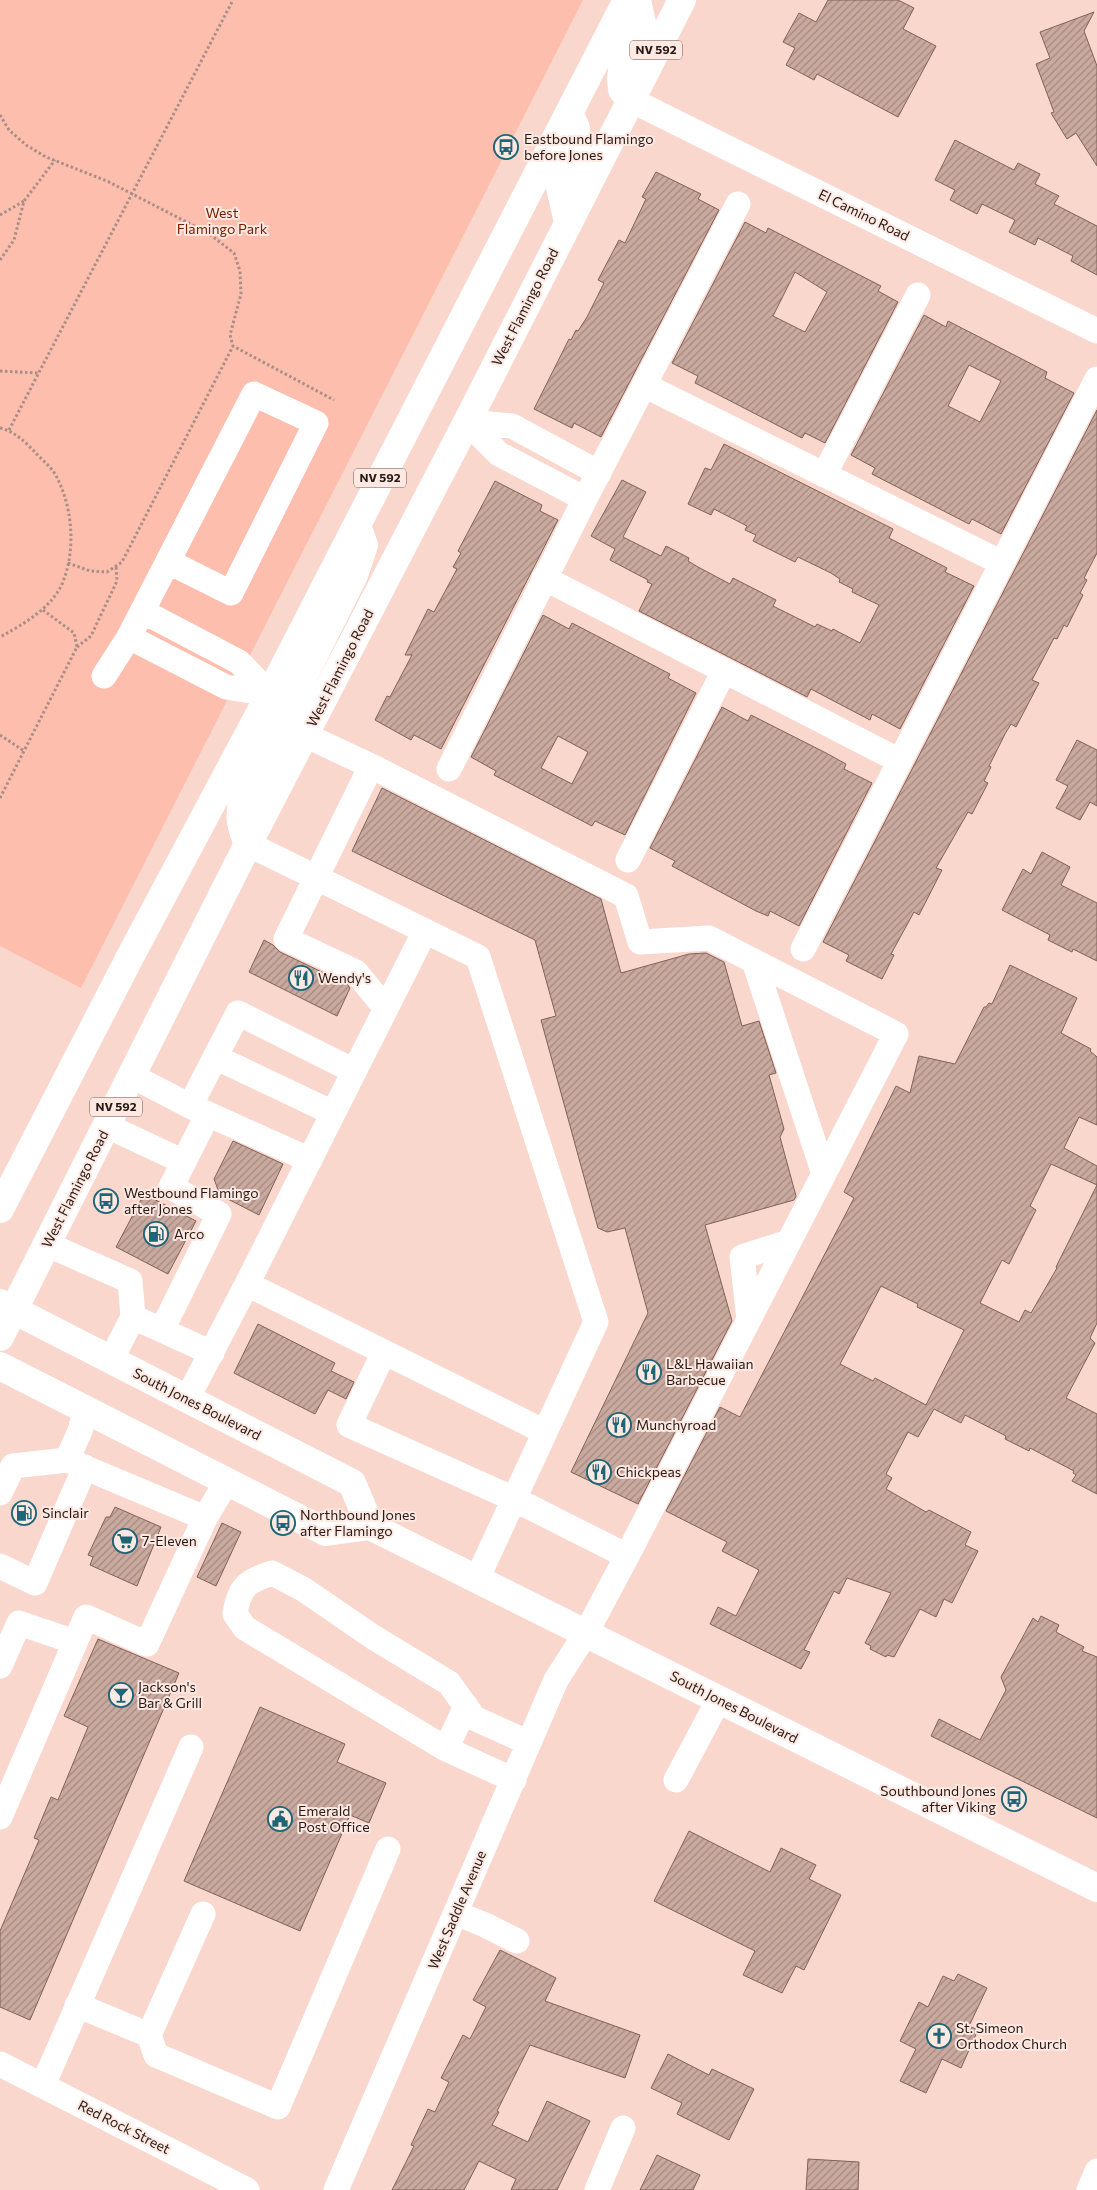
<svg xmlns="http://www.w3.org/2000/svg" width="1097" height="2190" font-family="Commissioner,sans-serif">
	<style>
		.green { fill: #febead }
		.building { fill: url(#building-hatch); stroke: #7f6259; fill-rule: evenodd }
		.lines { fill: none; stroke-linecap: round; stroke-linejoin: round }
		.path { stroke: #a98e87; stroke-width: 3; stroke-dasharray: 2.5 2.5; stroke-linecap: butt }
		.minor { stroke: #fff; stroke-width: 25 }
		.major { stroke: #fff; stroke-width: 28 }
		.labels { text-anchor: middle; stroke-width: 4; stroke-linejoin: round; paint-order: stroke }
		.shield { fill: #fde8e2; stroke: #665753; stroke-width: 1 }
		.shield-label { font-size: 12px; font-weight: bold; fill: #261916 }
		.poi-label { font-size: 14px; fill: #261916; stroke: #fde8e2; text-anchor: start }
		.park-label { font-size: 14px; fill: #782004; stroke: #fde8e2 }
		.street-label { font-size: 14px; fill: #261916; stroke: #fde8e2 }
	</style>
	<defs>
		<pattern id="building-hatch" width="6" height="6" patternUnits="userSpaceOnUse" patternTransform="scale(1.25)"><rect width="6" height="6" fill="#caa99f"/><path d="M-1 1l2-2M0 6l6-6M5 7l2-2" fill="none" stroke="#a48981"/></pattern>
	</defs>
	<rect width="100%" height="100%" fill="#fad7cd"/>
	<path class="green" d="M0,0H583L81,988L0,946Z"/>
	<path class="building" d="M828,0H898L914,8L903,29L936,46L898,117L817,74L814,80L786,65L795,48L783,42L799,13L816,22Z
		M1094,12L1084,31L1097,66V166L1076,133L1067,139L1051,113L1054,112L1036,64L1050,58L1040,32Z
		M955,140L1014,170L1018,163L1040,174L1035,184L1059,196L1054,204L1097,226V275L1071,261L1073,256L1038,238L1035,245L1009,232L1015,220L982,204L977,214L950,200L955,190L935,180Z
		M656,172L701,194L698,199L719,210L601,437L574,423L572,428L534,409L569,339L571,340L576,330L578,331L587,317L604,283L598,280L619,240L625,243L646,199L642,197Z
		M745,222L766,233L768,228L881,286L878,291L898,302L825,443L805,433L802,438L717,394L695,383L698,376L672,363ZM795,272L827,292L805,332L773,316Z
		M924,315L946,327L948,321L989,342L1047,372L1045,378L1074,393L1001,534L972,519L969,524L872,474L875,468L851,455ZM969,365L1001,381L980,422L948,406Z
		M1097,410V553L1084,578L1087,580L1080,593L1083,595L1067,627L1064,625L1057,639L1054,638L1032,680L1039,683L1016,727L1011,724L1005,734L989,766L991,767L984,781L988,783L972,814L968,812L936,868L942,870L919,915L914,912L891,954L894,955L882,979L846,961L849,955L823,942Z
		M724,444L893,529L889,538L947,568L945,572L974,586L900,729L872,714L870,720L811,689L807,697L639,611L652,584L647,582L648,580L610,560L615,549L591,536L622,480L646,492L623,537L661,556L666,546L689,558L688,561L698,567L730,584L733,578L776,600L773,606L815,627L817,624L832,631L833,629L860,643L879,605L852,592L853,589L839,582L840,579L831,573L798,557L795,562L753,541L756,535L745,530L747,526L714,509L711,515L688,504L705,468L711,470Z
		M495,481L542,505L540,511L558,520L441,749L414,735L411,740L375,720L387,696L390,697L412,655H405L428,609L434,612L457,569L453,567L461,553L458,551Z
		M543,615L569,629L572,623L670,674L668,678L696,693L625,835L595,821L592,826L494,775L496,771L471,757ZM558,736L588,752L572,784L541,768Z
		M722,707L748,721L751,715L826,753L846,764L844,769L872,783L799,926L770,911L768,916L756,911L672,866L675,861L650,848Z
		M1077,740L1097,750V806L1090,802L1080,820L1056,808L1068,786L1056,780Z
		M382,788L601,899L621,973L689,954L706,953L724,962L742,1026L759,1021L776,1073L769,1075L784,1129L780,1137L796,1196L794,1200L705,1225L732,1321L638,1504L571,1472L648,1313L625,1228L607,1232L598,1228L541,1020L556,1016L535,940L352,851Z
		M1042,852L1070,867L1061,885L1097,903V961L1073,949L1072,952L1048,940L1050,935L1002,910L1023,869L1031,874Z
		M264,940L273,945L280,952L347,984L350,988L337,1016L249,972Z
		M1010,965L1077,998L1061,1033L1091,1049L1090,1051L1097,1057V1125L1079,1117L1064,1148L1097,1166V1323L1090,1338L1095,1343L1066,1398L1097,1414V1494L1072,1481L1076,1475L1073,1473L1074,1471L1030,1448L1029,1451L1005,1439L1006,1436L965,1415L961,1423L934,1409L918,1437L908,1432L886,1474L892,1478L886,1489L926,1512L929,1510L971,1532L965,1545L978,1551L952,1603L944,1599L936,1617L920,1609L894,1657L887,1655L886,1657L870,1649L871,1646L865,1643L891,1593L847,1578L839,1594L834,1591L804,1650L810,1652L801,1669L710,1624L718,1607L736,1616L759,1570L722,1551L727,1542L666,1511L720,1407L740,1417L854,1198L844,1192L896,1086L910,1093L919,1056L955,1064L984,1007H986L989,1003L992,1004ZM1051,1164L1097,1185L1056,1267L1057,1268L1031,1313L1025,1310L1019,1322L980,1303L1002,1260L1009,1264L1036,1210L1030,1206ZM881,1286L918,1304L917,1307L964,1330L926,1405L875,1378L873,1381L840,1364Z
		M233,1141L283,1164L259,1215L220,1195L214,1179Z
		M144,1194L196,1221L168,1274L116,1247Z
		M258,1324L335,1363L331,1371L354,1382L346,1399L328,1390L315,1414L234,1373Z
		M115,1507L161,1527L137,1586L90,1565L93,1557L88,1555L106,1517H110Z
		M222,1523L241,1532L216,1586L197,1577Z
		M1041,1616L1059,1625L1056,1632L1084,1647L1082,1651L1097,1657V1818L931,1736L939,1719L980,1740L1006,1690L1001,1677L1033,1618L1038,1622Z
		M98,1639L179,1673L30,2020L0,2007V1931L39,1840L34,1838L51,1797L58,1800L88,1727L64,1716Z
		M260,1707L345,1744L337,1762L386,1783L369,1823L350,1815L300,1931L184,1881Z
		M689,1831L770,1872L781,1848L816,1865L809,1879L841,1895L804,1970L796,1966L782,1993L743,1975L755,1951L654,1901Z
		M500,1950L556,1978L545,2001L640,2035L625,2078L530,2045L497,2111L499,2112L492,2125L528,2142L547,2101L590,2121L557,2190H511L516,2179L479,2161L464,2190H392L414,2146L411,2145L428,2109L435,2112L449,2082L441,2078L463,2035L470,2039L486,2007L473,2000Z
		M958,1974L987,1988L969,2026L978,2030L961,2068L942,2059L926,2093L900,2081L916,2049L900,2041L919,2002L928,2007L943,1976L954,1981Z
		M668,2054L709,2075L712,2069L754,2089L729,2140L677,2114L682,2103L651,2088Z
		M657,2155L700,2175L693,2190H640Z
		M808,2159L859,2162L858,2190H806Z"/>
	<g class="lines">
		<path class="path" d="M0,115L9,130L26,145L46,157L107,181L208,233L234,253L240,271L241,294L230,335L233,346L334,400
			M0,215L24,201
			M0,260L14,240L24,201L55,160
			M0,371L39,373
			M0,428C14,431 24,441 34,451C41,459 50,466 55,474C72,504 76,546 64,579C55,606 24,624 0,637
			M9,430L233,0
			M68,563L90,571L107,572L122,562L233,346
			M77,647L91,636L117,581L116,566
			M0,735L24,751
			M0,798L77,647L74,633L43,610"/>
		<path class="minor" d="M631,100L1097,331
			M644,385L1002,563
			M467,422L512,426L599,473
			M467,422L499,454L585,499
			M824,475L918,295
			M544,578L900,761
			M142,611L239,662L270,694
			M129,637L226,687L270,694
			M104,676L129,637L254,394L316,423L231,593L169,562
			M305,735L371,766L286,939L356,972L386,1009
			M371,766L626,896L640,942L709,938L896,1034L627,1556
			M449,769L585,499L738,204
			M248,844L478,957L596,1322L514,1499L627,1556L586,1633L556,1680L336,2190
			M628,860L724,671
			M425,931L247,1284L545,1432
			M803,949L1097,379
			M754,961L824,1174
			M215,1057L333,1113
			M132,1076L190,1106
			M107,1126L184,1162
			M310,1160L190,1106L238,1013L354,1071
			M46,1244L130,1281L133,1317
			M749,1320L742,1257L789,1242
			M162,1330L219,1214L171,1187L208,1114
			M384,1352L349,1425L514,1499L477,1579
			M111,1360L133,1317L212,1353
			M187,1399L247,1284
			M86,1409L80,1431L67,1460L205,1518L227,1481
			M0,1493L13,1466L67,1460
			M0,1566L35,1583L85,1467
			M0,1666L19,1623L75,1642
			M446,1749L466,1706
			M514,1780L446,1749L245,1628L235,1614C239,1587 247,1581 272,1573L303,1589L373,1637L449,1683L474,1718L529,1743
			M676,1780L719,1699
			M0,1817L86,1617L147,1644L205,1518
			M456,1913L485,1925L517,1941
			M77,2005L149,2035L203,1914
			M149,2035L156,2055L278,2107L388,1849
			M0,2064L247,2190
			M43,2085L191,1747
			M597,2190L623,2128
			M1089,2190L1097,2171"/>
		<path class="major" d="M631,100L622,90L621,78L623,63L642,23L637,0
			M568,222L559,183L577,145L576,128L569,113
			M305,735L297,712V689L354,575L364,545L357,526
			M248,844C241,827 238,817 243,799L280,723L282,708L270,694
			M0,1209L131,955L270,694L627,0
			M0,1303L352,1483L370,1526
			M0,1337L248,844L467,422L682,0
			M0,1366L326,1532L370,1526L1097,1888"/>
	</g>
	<defs>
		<symbol id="bus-ring" viewBox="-11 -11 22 22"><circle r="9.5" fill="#fde8e2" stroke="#1e6575" stroke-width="1.5"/><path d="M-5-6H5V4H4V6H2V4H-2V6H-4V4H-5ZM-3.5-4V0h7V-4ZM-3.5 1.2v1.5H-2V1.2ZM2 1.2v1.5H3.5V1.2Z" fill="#1e6575"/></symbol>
		<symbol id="restaurant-ring" viewBox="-11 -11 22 22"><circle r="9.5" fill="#fde8e2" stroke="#1e6575" stroke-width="1.5"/><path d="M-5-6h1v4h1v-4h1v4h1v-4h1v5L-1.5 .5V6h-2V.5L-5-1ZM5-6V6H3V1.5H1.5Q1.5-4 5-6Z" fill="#1e6575"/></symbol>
		<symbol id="fuel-ring" viewBox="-11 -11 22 22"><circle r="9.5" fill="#fde8e2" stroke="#1e6575" stroke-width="1.5"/><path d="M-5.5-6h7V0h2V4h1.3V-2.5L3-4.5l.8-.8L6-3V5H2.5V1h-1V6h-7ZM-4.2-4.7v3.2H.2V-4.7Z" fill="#1e6575"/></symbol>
		<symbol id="supermarket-ring" viewBox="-11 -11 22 22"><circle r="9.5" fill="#fde8e2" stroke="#1e6575" stroke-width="1.5"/><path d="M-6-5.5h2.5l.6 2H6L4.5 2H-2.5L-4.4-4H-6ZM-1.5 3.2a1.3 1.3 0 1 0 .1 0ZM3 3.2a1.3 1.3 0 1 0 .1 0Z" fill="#1e6575"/></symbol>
		<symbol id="bar-ring" viewBox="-11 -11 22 22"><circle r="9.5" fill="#fde8e2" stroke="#1e6575" stroke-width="1.5"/><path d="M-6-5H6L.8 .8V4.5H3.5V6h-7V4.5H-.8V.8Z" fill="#1e6575"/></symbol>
		<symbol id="civic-ring" viewBox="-11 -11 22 22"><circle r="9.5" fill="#fde8e2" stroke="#1e6575" stroke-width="1.5"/><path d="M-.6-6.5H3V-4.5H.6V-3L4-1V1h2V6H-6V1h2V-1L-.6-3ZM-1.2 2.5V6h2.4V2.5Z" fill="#1e6575"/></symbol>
		<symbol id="church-ring" viewBox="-11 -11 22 22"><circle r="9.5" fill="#fde8e2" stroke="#1e6575" stroke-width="1.5"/><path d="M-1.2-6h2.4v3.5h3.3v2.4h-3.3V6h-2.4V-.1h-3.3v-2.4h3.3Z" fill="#1e6575"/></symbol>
	</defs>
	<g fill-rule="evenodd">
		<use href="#bus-ring" x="492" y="133" width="28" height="28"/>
		<use href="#restaurant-ring" x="287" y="964" width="28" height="28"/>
		<use href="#bus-ring" x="92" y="1187" width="28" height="28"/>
		<use href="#fuel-ring" x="142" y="1220" width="28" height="28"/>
		<use href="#restaurant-ring" x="635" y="1358" width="28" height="28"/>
		<use href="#restaurant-ring" x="605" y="1411" width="28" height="28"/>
		<use href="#restaurant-ring" x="585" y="1458" width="28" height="28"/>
		<use href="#fuel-ring" x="10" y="1499" width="28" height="28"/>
		<use href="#bus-ring" x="269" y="1509" width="28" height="28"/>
		<use href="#supermarket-ring" x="111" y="1527" width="28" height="28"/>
		<use href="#bar-ring" x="107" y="1681" width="28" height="28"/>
		<use href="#bus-ring" x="1000" y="1785" width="28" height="28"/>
		<use href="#civic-ring" x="266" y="1805" width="28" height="28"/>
		<use href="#church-ring" x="925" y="2022" width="28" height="28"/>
	</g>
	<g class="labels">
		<g class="shield">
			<rect x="630" y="40.5" width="52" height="19" rx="4"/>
			<rect x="354" y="468.5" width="52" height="19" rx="4"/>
			<rect x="90" y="1097.5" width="52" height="19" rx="4"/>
		</g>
		<g class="shield-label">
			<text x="656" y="54">NV 592</text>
			<text x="380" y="482">NV 592</text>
			<text x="116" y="1111">NV 592</text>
		</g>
		<g class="poi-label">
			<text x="524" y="144">Eastbound Flamingo<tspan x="524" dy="16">before Jones</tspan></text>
			<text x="318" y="983">Wendy's</text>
			<text x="124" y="1198">Westbound Flamingo<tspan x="124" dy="16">after Jones</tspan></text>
			<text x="174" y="1239">Arco</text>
			<text x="666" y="1369">L&amp;L Hawaiian<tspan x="666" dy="16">Barbecue</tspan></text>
			<text x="636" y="1430">Munchyroad</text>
			<text x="616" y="1477">Chickpeas</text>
			<text x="42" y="1518">Sinclair</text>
			<text x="300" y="1520">Northbound Jones<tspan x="300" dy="16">after Flamingo</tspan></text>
			<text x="142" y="1546">7-Eleven</text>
			<text x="138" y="1692">Jackson's<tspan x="138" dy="16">Bar &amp; Grill</tspan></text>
			<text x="996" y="1796" text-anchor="end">Southbound Jones<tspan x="996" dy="16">after Viking</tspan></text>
			<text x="298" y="1816">Emerald<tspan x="298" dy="16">Post Office</tspan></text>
			<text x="956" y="2033">St. Simeon<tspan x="956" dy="16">Orthodox Church</tspan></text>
		</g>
		<g class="park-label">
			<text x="222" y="218">West<tspan x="222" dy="16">Flamingo Park</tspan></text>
		</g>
		<g class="street-label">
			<text transform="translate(864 215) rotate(26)" y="5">El Camino Road</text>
			<text transform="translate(525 307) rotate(-63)" y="5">West Flamingo Road</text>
			<text transform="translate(340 668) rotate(-63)" y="5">West Flamingo Road</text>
			<text transform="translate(75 1189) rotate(-63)" y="5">West Flamingo Road</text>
			<text transform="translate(197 1404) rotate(27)" y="5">South Jones Boulevard</text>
			<text transform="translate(734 1707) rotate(27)" y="5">South Jones Boulevard</text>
			<text transform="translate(457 1910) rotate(-67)" y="5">West Saddle Avenue</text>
			<text transform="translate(124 2127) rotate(27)" y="5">Red Rock Street</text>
		</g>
	</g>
</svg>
